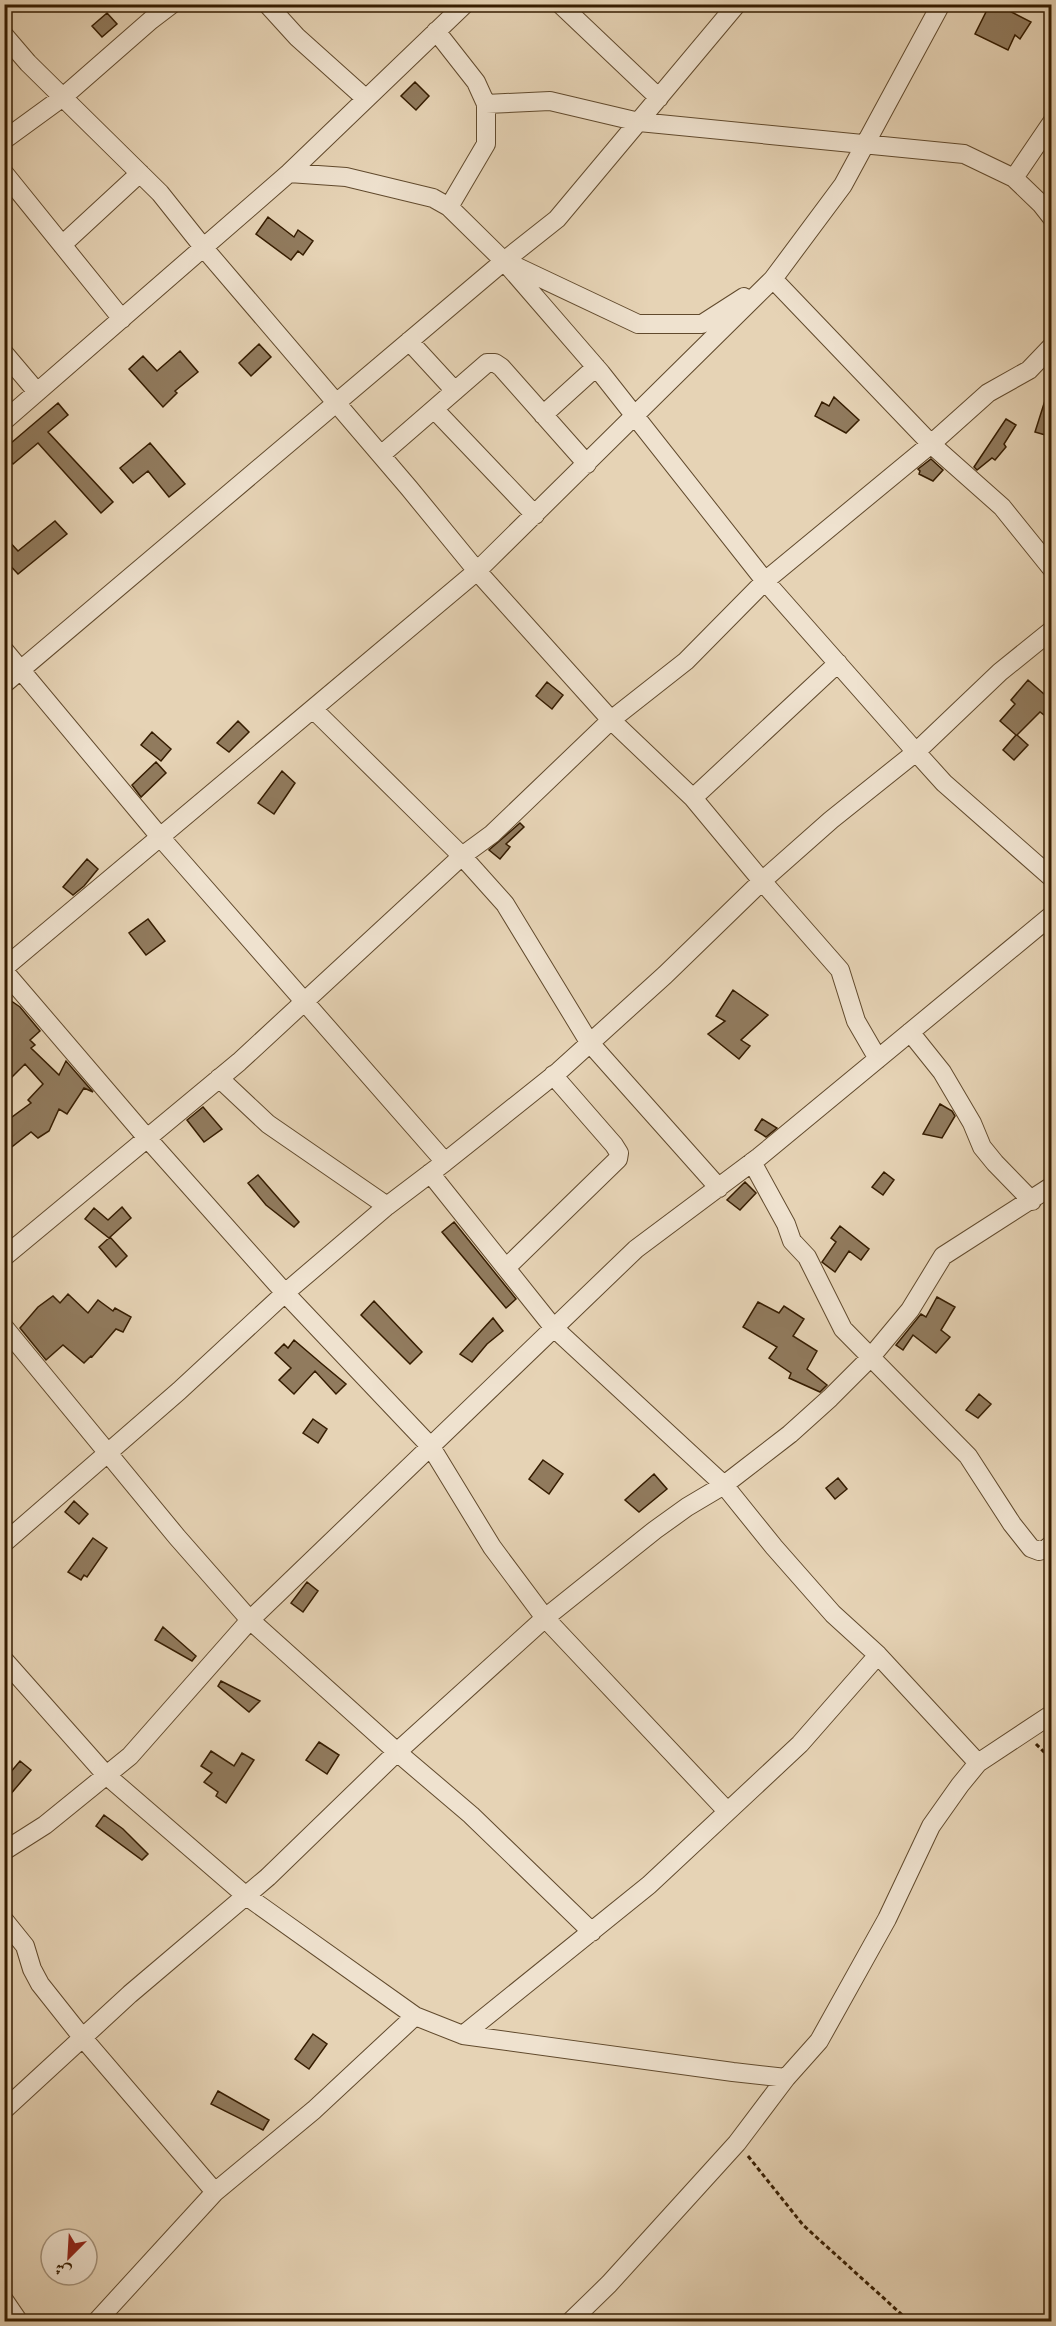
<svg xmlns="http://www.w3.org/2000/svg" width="1056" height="2326" font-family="'EB Garamond',Amiri,serif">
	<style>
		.building { fill: #917b5e; stroke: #351c00; stroke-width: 1.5 }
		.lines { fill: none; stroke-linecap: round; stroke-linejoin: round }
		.street-casing { stroke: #614a2d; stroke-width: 20 }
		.path { stroke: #351c00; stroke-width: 3; stroke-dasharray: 4.5 3; stroke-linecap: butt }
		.street { stroke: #efe2cf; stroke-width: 18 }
	</style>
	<rect width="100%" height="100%" fill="#e6d3b5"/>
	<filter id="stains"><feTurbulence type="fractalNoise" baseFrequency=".00333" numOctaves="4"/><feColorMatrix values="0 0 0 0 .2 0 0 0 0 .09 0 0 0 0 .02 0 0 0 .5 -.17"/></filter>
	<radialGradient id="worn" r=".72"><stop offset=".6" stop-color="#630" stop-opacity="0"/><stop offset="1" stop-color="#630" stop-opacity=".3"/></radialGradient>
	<path class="building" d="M990,4H996L1031,22L1020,39L1015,35L1008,50L975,34Z
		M107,13L117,24L102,37L92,26Z
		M415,82L429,96L416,110L401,96Z
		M268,217L294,237L298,230L313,241L303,255L298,251L291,260L256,234Z
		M259,344L271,357L251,376L239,363Z
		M180,351L198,372L175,391L177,393L163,407L129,369L143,356L157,371Z
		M1048,391H1052V437L1035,432Z
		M834,397L859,420L846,433L815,416L822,402L829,406Z
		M58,403L68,415L48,432L113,502L101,513L38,443L13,464L4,454V449Z
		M1006,419L1016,425L1004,444L1006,447L995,460L992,458L977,470L974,467Z
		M150,443L185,484L169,497L148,471L133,483L120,468Z
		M931,459L943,470L933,481L919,474L920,471L918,469Z
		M55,521L67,534L18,574L4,559V536L18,551Z
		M1028,680L1052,701V721L1040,712L1017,735L1028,745L1014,760L1003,750L1016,735L1000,721L1015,704L1011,700Z
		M547,682L563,695L552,709L536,696Z
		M238,721L249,732L229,752L217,743Z
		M152,732L171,749L161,761L141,745Z
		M156,762L166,773L141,797L132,785Z
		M282,771L295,783L274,814L258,803Z
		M520,823L524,827L506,844L510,847L500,859L489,850Z
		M87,859L98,869L84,886L73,895L63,887Z
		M148,919L165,941L146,955L129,933Z
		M733,990L768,1015L741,1040L750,1046L739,1059L708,1034L725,1021L716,1016Z
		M4,996L20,1007L40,1031L30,1040L35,1045L31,1048L59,1075L66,1061L93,1092L84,1088L67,1114L59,1109L49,1131L38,1138L31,1132L4,1153V1123L31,1103L28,1100L43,1084L25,1064L11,1078L4,1071Z
		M940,1104L952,1111L955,1116L942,1138L923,1134Z
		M203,1107L222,1129L204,1142L187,1120Z
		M762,1119L777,1128L766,1137L755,1130Z
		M884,1172L894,1180L883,1195L872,1187Z
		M258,1175L299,1222L294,1227L266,1205L248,1183Z
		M745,1182L756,1193L740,1210L727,1200Z
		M122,1207L131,1218L109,1238L85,1219L94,1208L108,1220Z
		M454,1222L516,1299L506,1308L442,1232Z
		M840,1226L869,1249L861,1260L849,1251L835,1272L822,1262L836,1242L831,1238Z
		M110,1237L127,1256L116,1267L99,1247Z
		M68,1294L88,1313L98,1300L113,1311L115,1308L131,1317L123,1332L116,1329L92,1357L91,1356L84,1363L63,1345L46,1360L20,1328L38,1307L53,1296L60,1303Z
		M937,1297L955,1307L941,1330L950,1337L936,1353L913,1335L903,1350L896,1345L921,1314L926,1317Z
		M374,1301L422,1352L410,1364L361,1315Z
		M758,1302L779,1313L784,1306L804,1319L793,1336L817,1351L807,1369L827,1385L820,1392L789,1378L791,1373L769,1358L777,1347L743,1327Z
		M493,1318L503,1331L487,1344L472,1362L460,1354Z
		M294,1340L322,1364L346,1384L336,1394L315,1371L294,1394L279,1380L291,1368L275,1353L284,1344L288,1348Z
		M979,1394L991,1404L978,1418L966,1410Z
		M313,1419L327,1429L318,1443L303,1433Z
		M543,1460L563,1474L549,1494L529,1479Z
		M654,1474L667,1489L639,1512L625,1500Z
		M838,1478L847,1489L835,1499L826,1488Z
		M74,1501L88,1514L79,1524L65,1512Z
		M93,1538L107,1548L87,1577L84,1575L81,1580L68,1572Z
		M307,1582L318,1591L303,1612L291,1603Z
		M163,1627L196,1656L192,1661L155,1640Z
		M221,1681L260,1701L249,1712L218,1686Z
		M319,1742L339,1755L327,1774L306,1760Z
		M211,1751L234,1766L242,1753L254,1760L226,1803L216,1796L218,1792L204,1782L212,1773L201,1766Z
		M20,1761L31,1770L4,1802V1780Z
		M104,1815L123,1829L148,1854L142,1860L96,1826Z
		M313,2034L327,2044L309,2069L295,2059Z
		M218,2091L269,2120L263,2130L211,2104Z"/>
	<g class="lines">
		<defs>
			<path id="street" d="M267,4L297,37L365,98
				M560,4L659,98
				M436,31L476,82L486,104V144L449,207
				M4,35L28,63L160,193L203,247L409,488L477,571L611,720L693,798L762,881L840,970L856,1021L878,1059
				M486,104L550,101L639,122L964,154L1014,178L1041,204L1052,218
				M4,140L63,97L151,20L172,4
				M4,173L122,319
				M289,173L346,177L433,198L449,207L504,261L601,373L765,581L916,752L944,783L1052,878
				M1014,178L1052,122
				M62,245L140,173
				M511,264L638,324H702L744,297
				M773,279L931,444L1002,507L1052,569
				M409,341L455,391
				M4,353L37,392
				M434,409L535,515
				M543,415L596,367
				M4,421L289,173L465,4
				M381,455L487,363H495L501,367L587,464
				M4,650L161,838L445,1162
				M4,684L504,261L557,219L737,4
				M314,710L462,856L505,904L589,1042L719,1188
				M693,798L838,663
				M4,968L477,571L773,279L843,185L941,4
				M4,971L147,1138L285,1293L431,1447L492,1547L545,1618L727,1811
				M910,1032L942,1072L972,1123L982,1147L995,1163L1032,1201
				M219,1078L268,1124L387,1206
				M752,1162L786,1224L792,1241L807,1257L843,1329L968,1456L1012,1524L1031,1548L1039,1551L1046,1549L1052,1544
				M430,1173L553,1327L724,1485L774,1547L833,1614L878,1655L978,1763
				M4,1257L239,1062L462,856L492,834L611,720L686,661L765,581L931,444L988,393L1029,370L1052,346
				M506,1268L618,1159L619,1153L614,1145L553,1075
				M4,1327L177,1537L250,1620L397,1752L471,1815L592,1932
				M4,1543L179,1391L285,1293L387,1206L445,1162L559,1071L665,975L762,881L831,820L916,752L1000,672L1052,630
				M4,1660L106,1775L245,1895L415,2016L463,2035L733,2072L786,2078
				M4,1851L45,1825L130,1756L250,1620L636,1249L759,1157L1052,915
				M4,1920L25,1946L32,1969L40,1984L82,2037L215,2192
				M463,2035L649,1885L800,1744L878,1655
				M4,2110L130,1994L268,1877L397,1752L545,1618L655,1530L687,1507L724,1485L790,1434L830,1398L870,1358L910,1310L943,1256L1052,1186
				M4,2300L19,2322
				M96,2322L215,2192L314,2110L415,2016
				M570,2322L609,2284L737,2143L786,2078L819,2041L887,1919L931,1826L960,1785L978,1763L1052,1714"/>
		</defs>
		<use href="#street" class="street-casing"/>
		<path class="path" d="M1036,1744L1052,1760
			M748,2156L803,2225L910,2322"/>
		<use href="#street" class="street"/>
	</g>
	<rect width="1056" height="2326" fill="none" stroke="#e6d3b5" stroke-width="24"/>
	<rect x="6" y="6" width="1044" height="2314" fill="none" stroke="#351c00" stroke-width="3"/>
	<rect x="12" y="12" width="1032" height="2302" fill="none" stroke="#351c00" stroke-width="1.5"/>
	<g transform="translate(69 2257) rotate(204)"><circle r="28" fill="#efe2cf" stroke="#a5937c" stroke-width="1.5"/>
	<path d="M0-4.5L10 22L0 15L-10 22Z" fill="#8f2418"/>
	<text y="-9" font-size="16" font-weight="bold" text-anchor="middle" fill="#351c00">ش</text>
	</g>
	<rect width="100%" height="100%" filter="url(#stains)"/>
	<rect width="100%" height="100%" fill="url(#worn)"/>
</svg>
